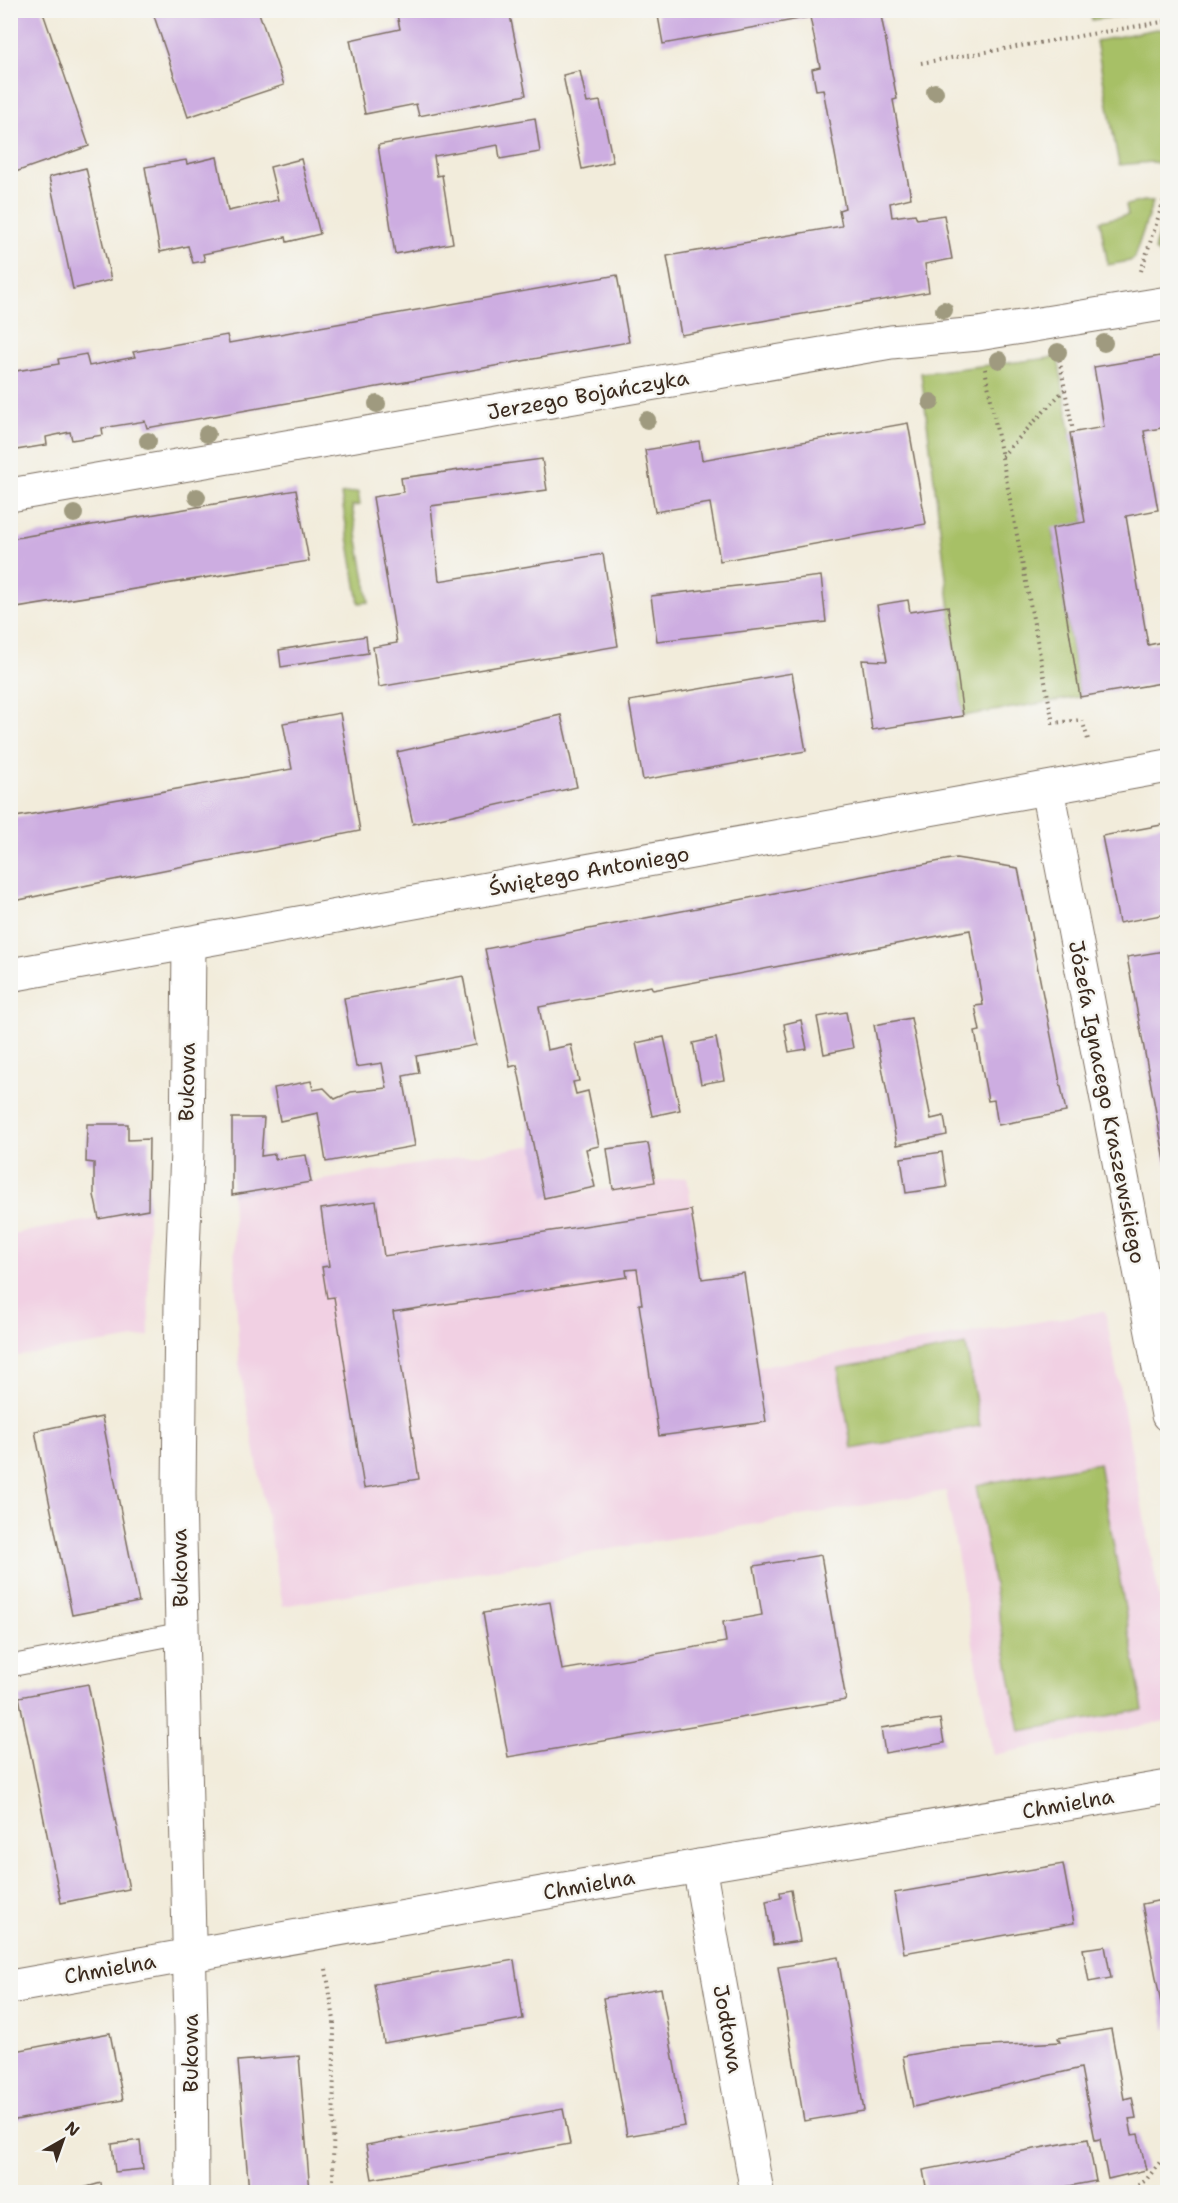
<svg xmlns="http://www.w3.org/2000/svg" width="1178" height="2203" font-family="'Shantell Sans',sans-serif">
	<style>
		.built { fill: #f1d0e3 }
		.green { fill: #a7c066; stroke: #717542; stroke-width: 1.5 }
		.building { fill: #cdade1 }
		.lines { fill: none; stroke-linecap: round; stroke-linejoin: round }
		.lane-casing { stroke: #7b6e60; stroke-width: 23 }
		.street-casing { stroke: #7b6e60; stroke-width: 35 }
		.secondary-casing { stroke: #7b6e60; stroke-width: 35 }
		.path { stroke: #7b6e60; stroke-width: 4; stroke-dasharray: 1.5 4.5; stroke-linecap: butt }
		.lane { stroke: #fff; stroke-width: 21 }
		.street { stroke: #fff; stroke-width: 33 }
		.secondary { stroke: #fff; stroke-width: 33 }
		.tree { fill: #9f9a7f }
		.labels { text-anchor: middle; stroke-width: 5; stroke-linejoin: round; paint-order: stroke }
		.street-label { font-size: 21px; fill: #3b2a1e; stroke: #f6f6f2 }
	</style>
	<rect width="100%" height="100%" fill="#f6f6f2"/>
	<filter id="ink" filterUnits="userSpaceOnUse"><feTurbulence type="fractalNoise" baseFrequency=".0167" numOctaves="2"/><feDisplacementMap in="SourceGraphic" scale="12" xChannelSelector="R" yChannelSelector="G"/><feConvolveMatrix kernelMatrix="1 2 1 2 8 2 1 2 1" color-interpolation-filters="sRGB"/></filter>
	<filter id="wash" filterUnits="userSpaceOnUse"><feTurbulence type="fractalNoise" baseFrequency=".008" numOctaves="4" result="noise"/><feDisplacementMap in="SourceGraphic" scale="24" xChannelSelector="R" yChannelSelector="G"/><feGaussianBlur stdDeviation="1.35" result="paint"/><feColorMatrix in="noise" values="0 0 0 0 0 0 0 0 0 0 0 0 0 0 0 0 0 1.4 0 .05"/><feComposite in="paint" operator="in"/></filter>
	<g filter="url(#wash)">
		<rect width="100%" height="100%" fill="#f2ecdb"/>
		<path class="built" d="M534,1145L544,1198L687,1177L704,1294L722,1373L1105,1311L1167,1637V1721L993,1755L946,1491L283,1606L239,1363L232,1195Z
			M148,1210L149,1336L11,1357V1234Z"/>
		<path class="green" d="M1090,11V10L1153,11L1092,20Z
			M1156,29L1164,30L1167,34V51L1163,52L1164,90H1168L1167,160L1165,164L1152,162L1119,165L1096,41Z
			M1144,201L1153,202L1134,258L1130,261L1108,265L1100,221L1128,215L1126,205Z
			M1167,208V256L1162,257L1155,250V246Z
			M1058,357L1085,522L1052,529L1080,697L963,716L921,373Z
			M358,492L360,505L352,506L369,602L359,603L341,494Z
			M966,1345L980,1426L852,1449L838,1368Z
			M1099,1463L1143,1710L1020,1731L976,1485Z"/>
		<g id="blocks">
			<path class="building" d="M10,10H42L89,146L10,174Z
				M152,10H258L284,85L188,117Z
				M396,10H509L526,95L419,116L416,104L365,114L350,40L400,29Z
				M657,10H880L897,99L893,100L911,198L890,203L892,217L915,214L917,219L944,215L952,259L925,264L929,292L681,335L667,256L842,226L839,210L845,208L823,89L816,90L812,69L820,67L810,17L663,44Z
				M580,71L587,103L600,101L613,162L582,169L563,75Z
				M535,118L540,152L500,159L498,145L434,156L437,176L442,175L453,243L395,254L378,145Z
				M217,157L228,211L278,200L270,167L301,159L320,234L287,242L286,237L203,254L205,261L193,263L188,246L160,252L145,167L186,160L187,164Z
				M86,168L111,280L73,289L49,177Z
				M617,275L629,342L147,428L145,421L102,428L103,435L72,440L70,432L46,437L47,445L10,451V372L59,364L58,359L86,354L89,366L135,357L133,352L227,335L229,343Z
				M1167,355V427L1144,431L1158,510L1126,516L1148,645L1167,641V682L1080,697L1052,528L1085,522L1070,433L1104,427L1094,367Z
				M908,423L926,524L720,561L710,503L655,512L645,450L699,441L702,460Z
				M542,459L547,490L431,506L439,581L603,554L618,646L379,687L373,647L397,643L373,497L403,492L401,478Z
				M296,490L309,561L10,609V539Z
				M821,576L826,622L657,641L651,596Z
				M908,600L910,612L948,606L963,716L872,730L862,660L887,661L877,605Z
				M366,636L368,653L281,667L279,650Z
				M792,673L806,751L643,780L629,701Z
				M340,713L360,831L88,885L10,902V818L292,769L283,723Z
				M561,715L577,787L413,824L397,752Z
				M1167,824V914L1119,923L1102,836Z
				M956,858L1018,868L1066,1112L998,1125L994,1100L988,1101L975,1032L980,1031L975,1006L983,1005L970,930L653,990L651,986L539,1007L547,1050L571,1045L579,1081L573,1082L576,1094L588,1091L599,1146L586,1149L595,1187L544,1198L517,1065L510,1067L485,949Z
				M1164,951L1166,957L1167,956L1166,1166L1127,957Z
				M463,976L476,1045L416,1056L419,1073L403,1076L415,1146L326,1162L318,1113L280,1121L274,1088L311,1081L313,1090L324,1088L335,1099L351,1092L387,1088L382,1063L356,1067L344,998Z
				M846,1012L853,1048L824,1054L817,1017Z
				M911,1018L931,1119L944,1116L947,1135L897,1145L874,1025Z
				M801,1020L807,1049L789,1052L784,1024Z
				M664,1037L680,1110L652,1116L636,1043Z
				M716,1038L724,1080L701,1084L693,1043Z
				M232,1118H264L261,1156L275,1154V1159L306,1155L311,1182L232,1195Z
				M87,1124H128V1140L149,1139L148,1210L99,1219L94,1195V1163L86,1162Z
				M648,1143L655,1182L613,1189L607,1149Z
				M942,1152L947,1187L906,1193L901,1158Z
				M376,1201L384,1256L691,1210L702,1279L744,1273L766,1422L659,1436L639,1304H642L637,1269L626,1270L627,1277L393,1312L419,1479L364,1488L334,1297L327,1298L322,1267L329,1266L321,1209Z
				M102,1417L139,1602L72,1615L35,1431Z
				M821,1555L846,1700L508,1757L483,1613L550,1602L562,1670L726,1642L723,1622L762,1615L754,1566Z
				M10,1608L17,1642L10,1643Z
				M88,1684L129,1889L61,1903L19,1697Z
				M940,1719L944,1743L885,1753L881,1728Z
				M1063,1864L1074,1923L904,1953L894,1893Z
				M791,1890L800,1941L773,1945L766,1901L781,1898L780,1892Z
				M1167,1899V2029L1166,2030L1142,1904Z
				M1105,1946L1111,1978L1089,1982L1083,1949Z
				M838,1957L864,2111L804,2121L778,1967Z
				M514,1960L523,2019L384,2043L374,1984Z
				M661,1988L685,2126L627,2136L603,1998Z
				M1111,2029L1124,2099L1132,2097L1136,2118L1129,2119L1132,2135L1138,2134L1146,2170L1108,2179L1100,2139L1095,2140L1081,2068L913,2107L903,2056L942,2049L1060,2042L1058,2038Z
				M110,2033L123,2100L10,2121V2052Z
				M299,2056L310,2192H249L238,2061Z
				M563,2109L570,2144L372,2179L366,2145Z
				M1088,2139L1096,2181L1038,2192H927L923,2170Z
				M140,2140L143,2169L115,2172L112,2144Z
				M101,2183L102,2192H69Z"/>
		</g>
	</g>
	<g filter="url(#ink)">
		<use href="#blocks" fill-opacity="0" stroke="#7b6e60" stroke-width="1.5"/>
		<g class="lines">
			<defs>
				<path id="lane" d="M10,1666L182,1633"/>
				<path id="street" d="M10,495L891,342L978,334L1168,303
					M1047,789L1168,1415
					M189,943L187,1151L181,1301L179,1494L191,2026L192,2192
					M699,1866L757,2192"/>
				<path id="secondary" d="M10,975L1168,766
					M10,1987L587,1885L1168,1787"/>
			</defs>
			<use href="#lane" class="lane-casing"/>
			<use href="#street" class="street-casing"/>
			<use href="#secondary" class="secondary-casing"/>
			<path class="path" d="M921,63L1168,21
				M1141,271L1168,187
				M985,369L1053,723L1082,720L1089,743
				M1065,390L1073,431
				M1002,456L1065,389L1059,358
				M326,1969L334,2020L333,2192
				M1128,2192L1146,2180L1168,2152"/>
			<use href="#lane" class="lane"/>
			<use href="#street" class="street"/>
			<use href="#secondary" class="secondary"/>
		</g>
		<g class="tree">
			<circle cx="935" cy="92" r="9"/>
			<circle cx="944" cy="310" r="9"/>
			<circle cx="1104" cy="343" r="9"/>
			<circle cx="1058" cy="352" r="9"/>
			<circle cx="999" cy="360" r="9"/>
			<circle cx="931" cy="402" r="9"/>
			<circle cx="377" cy="404" r="9"/>
			<circle cx="647" cy="420" r="9"/>
			<circle cx="207" cy="434" r="9"/>
			<circle cx="148" cy="441" r="9"/>
			<circle cx="197" cy="497" r="9"/>
			<circle cx="74" cy="514" r="9"/>
		</g>
	</g>
	<g class="labels">
		<g class="street-label">
			<text transform="translate(588 395) rotate(-10)" y="7">Jerzego Bojańczyka</text>
			<text transform="translate(589 871) rotate(-10)" y="7">Świętego Antoniego</text>
			<text transform="translate(187 1082) rotate(-89)" y="7">Bukowa</text>
			<text transform="translate(1107 1102) rotate(79)" y="7">Józefa Ignacego Kraszewskiego</text>
			<text transform="translate(180 1568) rotate(-91)" y="7">Bukowa</text>
			<text transform="translate(1068 1804) rotate(-10)" y="7">Chmielna</text>
			<text transform="translate(589 1885) rotate(-10)" y="7">Chmielna</text>
			<text transform="translate(110 1969) rotate(-10)" y="7">Chmielna</text>
			<text transform="translate(728 2029) rotate(80)" y="7">Jodłowa</text>
			<text transform="translate(191 2053) rotate(-90)" y="7">Bukowa</text>
		</g>
	</g>
	<rect width="1178" height="2203" fill="none" stroke="#f6f6f2" stroke-width="36"/>
	<g transform="translate(63 2140) rotate(40)" stroke="#f6f6f2" stroke-width="4.5" paint-order="stroke">
	<path d="M0-4.5L10 22L0 15L-10 22Z" fill="#3b2a1e"/>
	<text y="-9" font-size="16" font-weight="bold" text-anchor="middle" fill="#3b2a1e">N</text>
	</g>
</svg>
